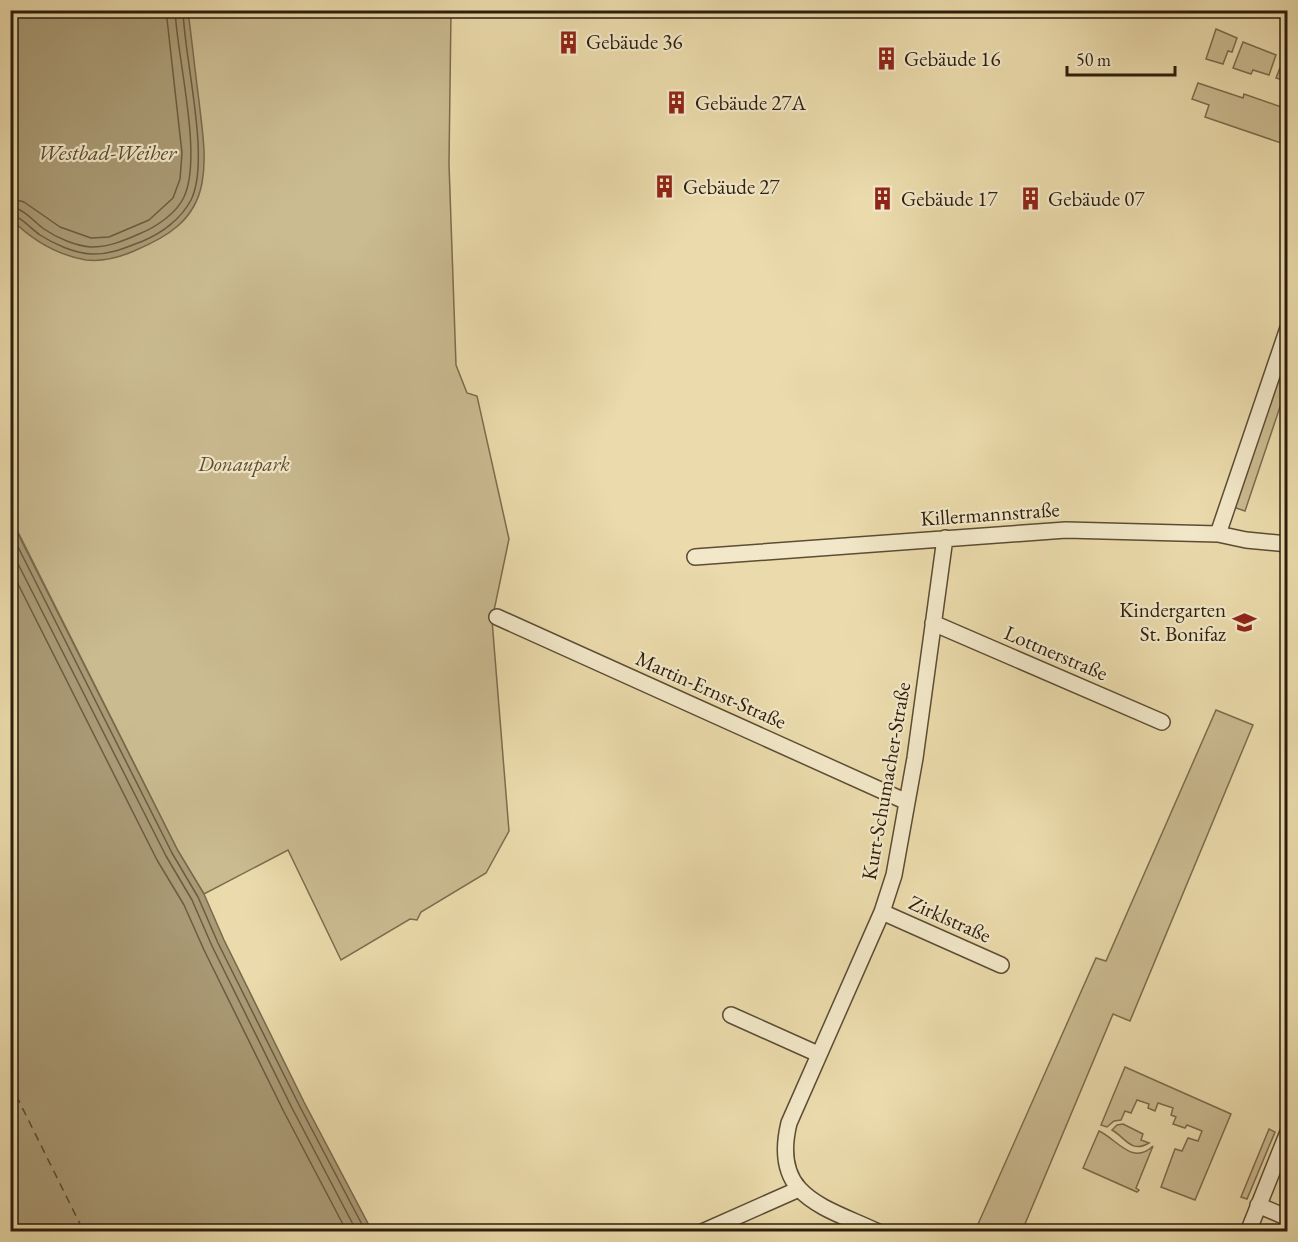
<svg xmlns="http://www.w3.org/2000/svg" width="1298" height="1242" font-family="'EB Garamond',serif">
	<style>
		.green { fill: #cbbb91; stroke: #7c6c4e; stroke-width: 1.5 }
		.water { fill: #aa9b76; stroke: #78694c; stroke-width: 1.5 }
		.lines { fill: none; stroke-linecap: round; stroke-linejoin: round }
		.shore { stroke: #6c5c41; stroke-width: 1.5 }
		.ferry { stroke: #594a31; stroke-width: 1.5; stroke-dasharray: 8 6; stroke-linecap: butt }
		.minor-casing { stroke: #5c4d34; stroke-width: 18 }
		.minor { stroke: #f2e8c9; stroke-width: 15 }
		.labels { text-anchor: middle; stroke-width: 4.5; stroke-linejoin: round; paint-order: stroke }
		.poi-label { font-size: 21px; fill: #2d1e0c; stroke: #f2e8c9; text-anchor: start }
		.park-label { font-size: 21px; font-style: italic; fill: #5c4d34; stroke: #f2e8c9 }
		.street-label { font-size: 21px; fill: #2d1e0c; stroke: #f2e8c9 }
		.water-label { font-size: 22px; font-style: italic; fill: #594a31; stroke: #f2e8c9 }
	</style>
	<rect width="100%" height="100%" fill="#ebdbac"/>
	<filter id="stains"><feTurbulence type="fractalNoise" baseFrequency=".00333" numOctaves="4"/><feColorMatrix values="0 0 0 0 .2 0 0 0 0 .09 0 0 0 0 .02 0 0 0 .5 -.17"/></filter>
	<radialGradient id="worn" r=".72"><stop offset=".6" stop-color="#630" stop-opacity="0"/><stop offset="1" stop-color="#630" stop-opacity=".3"/></radialGradient>
	<path class="green" d="M11,11H451L449,164L456,365L467,393L477,396L509,539L492,620L509,831L486,873L421,912L417,920L410,919L341,960L288,850L204,894L178,851L11,518Z
		M1216,29L1237,38L1232,52L1228,51L1223,64L1206,59Z
		M1243,42L1276,55L1269,75L1253,70L1251,74L1233,68Z
		M1284,58L1287,60V81L1276,78Z
		M1198,83L1243,98L1244,94L1287,109V145L1205,117L1209,105L1192,99Z
		M1287,338V386L1245,511L1230,506Z
		M1216,710L1253,725L1130,1021L1113,1014L1022,1231H975L1096,958L1106,961Z
		M1125,1067L1231,1114L1195,1200L1161,1187L1175,1149L1182,1151L1188,1138L1198,1141L1202,1131L1187,1125L1185,1128L1173,1124L1176,1117L1171,1115L1173,1108L1158,1103L1155,1111L1148,1108L1149,1104L1137,1100L1131,1113L1125,1111L1121,1120L1114,1121L1107,1127L1101,1125Z
		M1123,1124L1143,1134L1141,1140L1149,1143C1131,1154 1125,1137 1112,1130L1117,1125Z
		M1269,1129L1275,1132L1247,1199L1241,1197Z
		M1099,1131C1117,1139 1132,1166 1153,1146L1136,1188L1139,1190L1137,1192L1083,1168Z"/>
	<path class="water" d="M10,11H188C192,41 195,71 199,101C202,129 207,156 202,183C195,221 167,237 134,251C118,258 103,262 86,260C57,255 31,239 11,219Z
		M10,518L178,851L204,894L224,940L304,1102L372,1231H11Z"/>
	<g class="lines">
		<path class="shore" d="M10,198L24,202L60,227L91,238L109,237L149,220L173,198L180,179L182,153L166,10
			M10,207C24,208 34,222 44,229C57,238 76,246 91,247C109,247 123,241 139,234C156,227 176,214 184,197C203,156 177,58 175,10
			M10,215C21,216 31,229 40,235C54,244 74,253 91,254C110,255 125,248 143,241C162,233 181,219 191,200C211,159 184,59 183,10
			M10,531L172,853L198,897L218,943L299,1105L366,1232
			M10,548L166,856L192,900L212,946L292,1108L357,1232
			M10,568L157,860L184,905L204,950L284,1112L347,1232"/>
		<path class="ferry" d="M10,1083L84,1232"/>
		<defs>
			<path id="minor" d="M1218,534L1288,328
				M695,557L1066,530L1218,534L1246,540L1288,544
				M497,617L907,802
				M933,623L1162,722
				M882,912L1001,965
				M731,1015L818,1054
				M1258,1205L1288,1218
				M702,1232L799,1189
				M878,1232C823,1206 771,1197 789,1123L882,912L894,875L915,758L945,538
				M1248,1232L1288,1132"/>
		</defs>
		<use href="#minor" class="minor-casing"/>
		<use href="#minor" class="minor"/>
	</g>
	<defs>
		<symbol id="building-bare" viewBox="-9 -9 18 18"><path d="M-4-6H4V6H1V3H-1V6H-4ZM-2.5-4.3h1.7v1.8h-1.7ZM.8-4.3h1.7v1.8H.8ZM-2.5-1h1.7V.8h-1.7ZM.8-1h1.7V.8H.8Z" fill="#8f2418" stroke="#f2e8c9" stroke-width="2.5" paint-order="stroke"/></symbol>
		<symbol id="school-bare" viewBox="-9 -9 18 18"><path d="M0-5L7-2L0 1L-7-2ZM-4 1L0 2.5L4 1V4Q0 6-4 4Z" fill="#8f2418" stroke="#f2e8c9" stroke-width="2.5" paint-order="stroke"/></symbol>
	</defs>
	<g fill-rule="evenodd">
		<use href="#building-bare" x="552" y="26" width="33" height="33"/>
		<use href="#building-bare" x="870" y="42" width="33" height="33"/>
		<use href="#building-bare" x="660" y="86" width="33" height="33"/>
		<use href="#building-bare" x="648" y="170" width="33" height="33"/>
		<use href="#building-bare" x="866" y="182" width="33" height="33"/>
		<use href="#building-bare" x="1014" y="182" width="33" height="33"/>
		<use href="#school-bare" x="1228" y="606" width="33" height="33"/>
	</g>
	<g class="labels">
		<g class="poi-label">
			<text x="586" y="49">Gebäude 36</text>
			<text x="904" y="66">Gebäude 16</text>
			<text x="695" y="110">Gebäude 27A</text>
			<text x="683" y="194">Gebäude 27</text>
			<text x="901" y="206">Gebäude 17</text>
			<text x="1048" y="206">Gebäude 07</text>
			<text x="1226" y="617" text-anchor="end">Kindergarten<tspan x="1226" dy="24">St. Bonifaz</tspan></text>
		</g>
		<g class="park-label">
			<text x="244" y="471">Donaupark</text>
		</g>
		<g class="street-label">
			<text transform="translate(990 514) rotate(-4)" y="7">Killermannstraße</text>
			<text transform="translate(1056 653) rotate(23)" y="7">Lottnerstraße</text>
			<text transform="translate(711 690) rotate(24)" y="7">Martin-Ernst-Straße</text>
			<text transform="translate(886 781) rotate(-80)" y="7">Kurt-Schumacher-Straße</text>
			<text transform="translate(950 919) rotate(24)" y="7">Zirklstraße</text>
		</g>
		<g class="water-label">
			<text x="107" y="160">Westbad-Weiher</text>
		</g>
	</g>
	<rect width="1298" height="1242" fill="none" stroke="#ebdbac" stroke-width="36"/>
	<rect x="12" y="12" width="1274" height="1218" fill="none" stroke="#2d1e0c" stroke-width="3"/>
	<rect x="18" y="18" width="1262" height="1206" fill="none" stroke="#2d1e0c" stroke-width="1.5"/>
	<path d="M1067 66v9h108v-9" fill="none" stroke="#2d1e0c" stroke-width="3"/>
	<text x="1076" y="66" font-size="18" fill="#2d1e0c" stroke="#f2e8c9" stroke-width="4.5" paint-order="stroke">50 m</text>
	<rect width="100%" height="100%" filter="url(#stains)"/>
	<rect width="100%" height="100%" fill="url(#worn)"/>
</svg>
